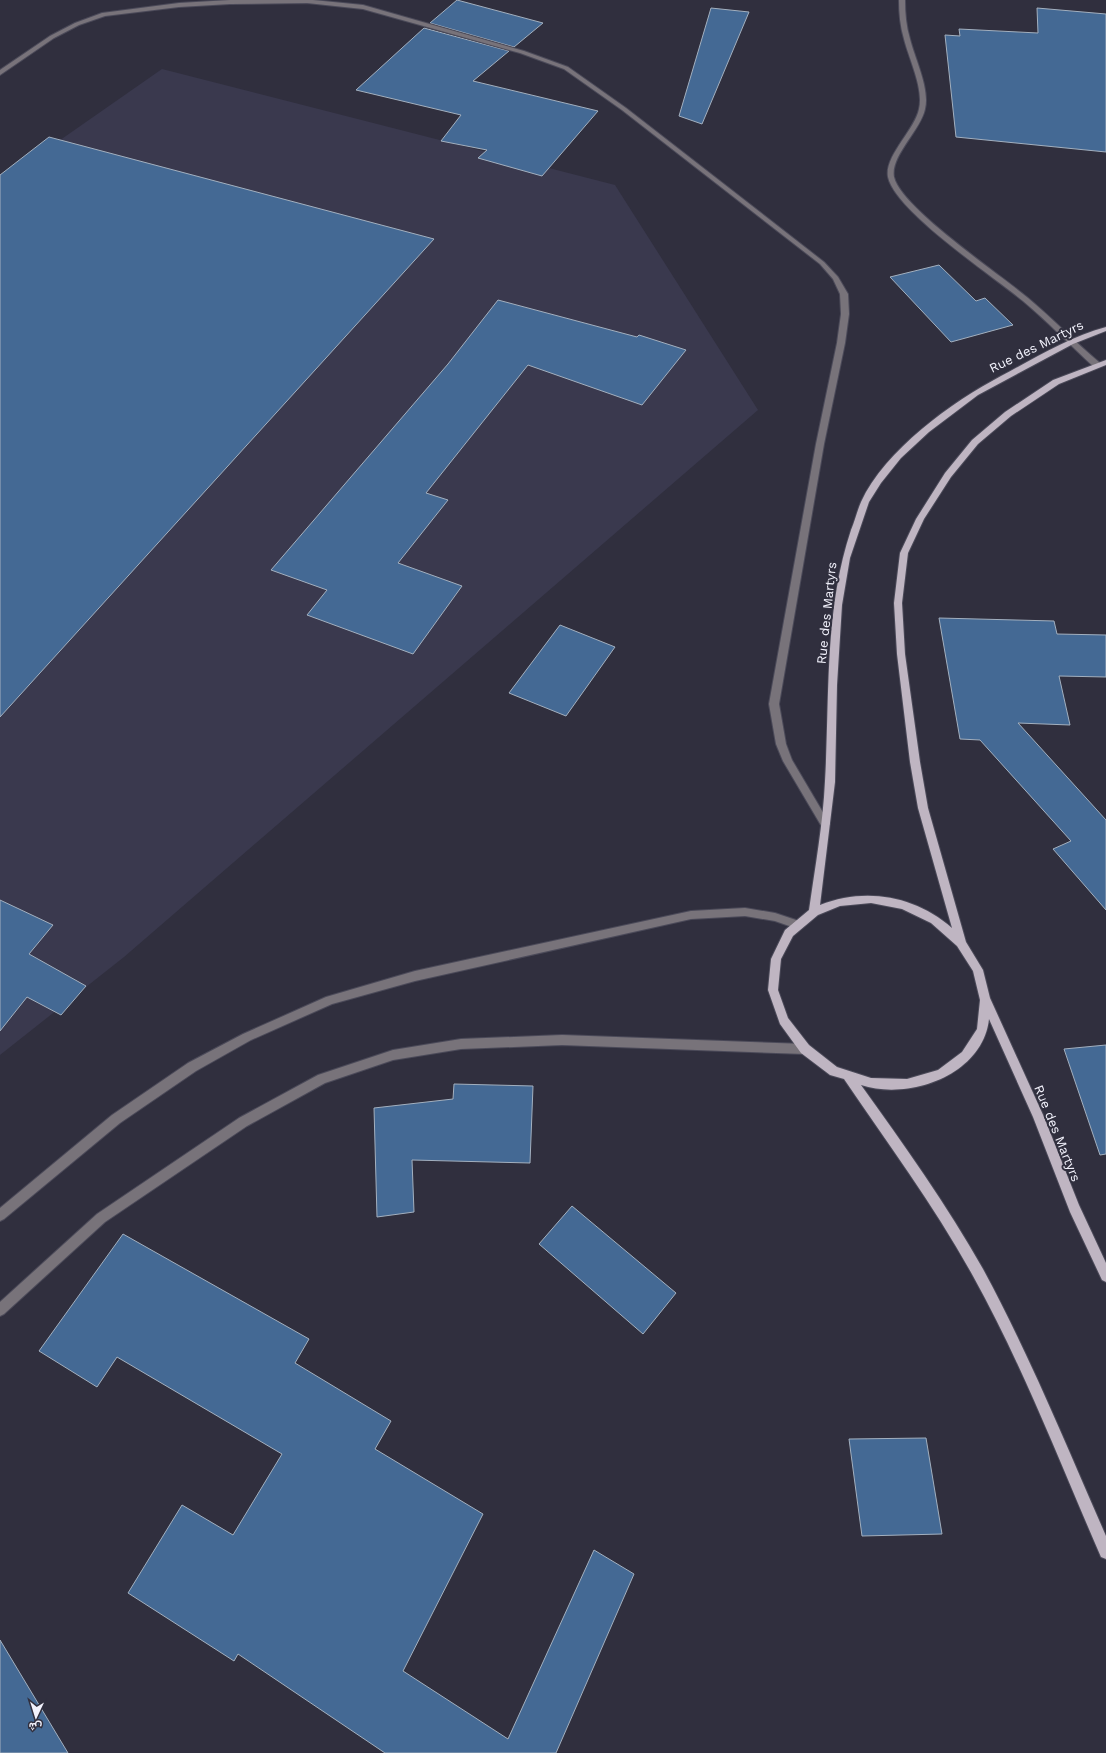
<svg xmlns="http://www.w3.org/2000/svg" width="1106" height="1753" font-family="'Work Sans',Vazirmatn,sans-serif">
	<style>
		.built { fill: #3a394e }
		.building { fill: #446994; stroke: #a3b0bf }
		.lines { fill: none; stroke-linecap: round; stroke-linejoin: round }
		.minor-casing { stroke: #4b4a59; stroke-width: 2 }
		.major-casing { stroke: #4b4a59; stroke-width: 2 }
		.minor { fill: #78737a; fill-rule: evenodd }
		.major { fill: #bfb5c2; fill-rule: evenodd }
		.labels { text-anchor: middle; stroke-width: 4; stroke-linejoin: round; paint-order: stroke }
		.street-label { font-size: 13px; fill: #f2f2fc; stroke: #302f3e }
	</style>
	<rect width="100%" height="100%" fill="#302f3e"/>
	<path class="built" d="M162,69L615,185L758,410L124,957L0,1055V182Z"/>
	<path class="building" d="M457,0L543,23L514,47L430,23Z
		M711,8L749,12L702,124L679,116Z
		M1037,8L1106,14V152L956,137L945,35L960,36L959,29L1038,33Z
		M424,28L509,51L473,81L598,111L542,176L478,158L487,150L441,141L461,115L356,90Z
		M49,137L434,239L0,717V175Z
		M939,265L976,301L985,298L1013,325L951,342L890,277Z
		M498,300L637,337L639,335L686,350L642,405L528,365L426,493L448,500L398,563L462,586L413,654L307,615L327,590L271,570L448,364Z
		M939,618L1054,621L1057,634L1106,635V677L1059,676L1070,725L1018,723L1106,820V910L1053,849L1071,841L980,740L960,739Z
		M560,625L615,647L566,716L509,693Z
		M0,900L53,925L29,954L86,986L61,1015L27,997L0,1031Z
		M1106,1045V1154L1100,1155L1064,1049Z
		M454,1084L533,1086L530,1163L412,1160L414,1212L377,1217L374,1108L453,1099Z
		M572,1206L676,1293L643,1334L539,1244Z
		M123,1234L309,1339L295,1363L391,1421L375,1449L483,1514L403,1671L508,1739L594,1550L634,1574L556,1753H385L238,1654L234,1661L128,1593L182,1505L233,1535L282,1454L117,1357L97,1387L39,1351Z
		M926,1438L942,1534L862,1536L849,1439Z
		M0,1640L68,1753H0Z"/>
	<g class="lines">
		<defs>
			<path id="minor" d="M230,0H313L363,5L524,51L568,67L626,108L824,262L838,277L848,294L849,314L845,343L824,444L779,704L786,744L792,760L828,821L830,824L828,827H822L783,761L776,744L769,704L816,444L837,343L841,314L840,294L833,279L820,264L622,110L564,69L520,53L363,9L307,3L230,4L179,7L105,16L79,25L54,38L0,75V70L50,36L75,23L102,13L179,3Z
				M899,0H905C905,13 906,26 910,39C915,59 930,89 925,109C921,130 890,156 894,177C901,208 1001,275 1028,298C1053,319 1075,342 1100,363V367H1094C1070,345 1048,322 1023,301C994,277 895,211 888,177C884,156 915,130 919,109C924,89 909,59 904,39C900,26 899,13 899,0Z
				M745,908L775,913L802,922L803,925L802,928L798,929L775,921L745,916L691,919L415,981L332,1004L251,1040L196,1071L120,1123L4,1219L0,1221V1208L112,1115L188,1063L243,1034L326,997L415,971L691,911Z
				M562,1035L805,1044L809,1045L810,1049L809,1053L805,1054L562,1045L461,1049L393,1060L325,1083L247,1126L105,1222L4,1314L0,1316V1302L97,1214L239,1118L318,1075L393,1050L461,1039Z"/>
			<path id="major" d="M1106,327V331L1073,344L978,395L929,432L901,458L881,483L869,502L850,558L842,605L837,685L835,782L820,905C866,887 915,896 952,928L918,808L910,762L897,654L894,603L900,553L916,519L945,473L972,440L1005,412L1053,380L1106,360V365L1059,384L1011,416L978,444L951,477L924,519L908,553L902,603L905,654L920,762L928,808L966,942L983,970L990,998L1044,1117L1079,1205L1106,1263V1282L1102,1280L1070,1212L1033,1117L989,1019C983,1075 909,1101 861,1085C904,1145 947,1205 983,1269C1030,1356 1067,1447 1106,1536V1559L1101,1557C1060,1463 1023,1366 973,1276C935,1207 888,1144 844,1079L830,1075L801,1053L780,1024L768,990L771,959L785,930L809,910C815,867 823,824 825,781C830,696 824,611 851,530C855,521 857,511 861,502C885,450 952,402 1001,376C1035,358 1069,337 1106,327ZM871,903L902,909L931,923L957,946L973,971L980,1000L977,1029L962,1052L938,1070L907,1079L871,1078L837,1067L809,1045L788,1018L778,990L781,959L793,936L818,915L840,906Z"/>
		</defs>
		<use href="#minor" class="minor-casing"/>
		<use href="#major" class="major-casing"/>
		<use href="#minor" class="minor"/>
		<use href="#major" class="major"/>
	</g>
	<g class="labels">
		<g class="street-label">
			<text transform="translate(1036 346) rotate(-26)" y="5">Rue des Martyrs</text>
			<text transform="translate(826 613) rotate(-84)" y="5">Rue des Martyrs</text>
			<text transform="translate(1058 1133) rotate(68)" y="5">Rue des Martyrs</text>
		</g>
	</g>
	<g transform="translate(36 1717) rotate(184)" stroke="#302f3e" stroke-width="3" paint-order="stroke">
	<path d="M0-3L7 15L0 10L-7 15Z" fill="#f2f2fc"/>
	<text y="-6" font-size="11" font-weight="bold" text-anchor="middle" fill="#f2f2fc">ش</text>
	</g>
</svg>
